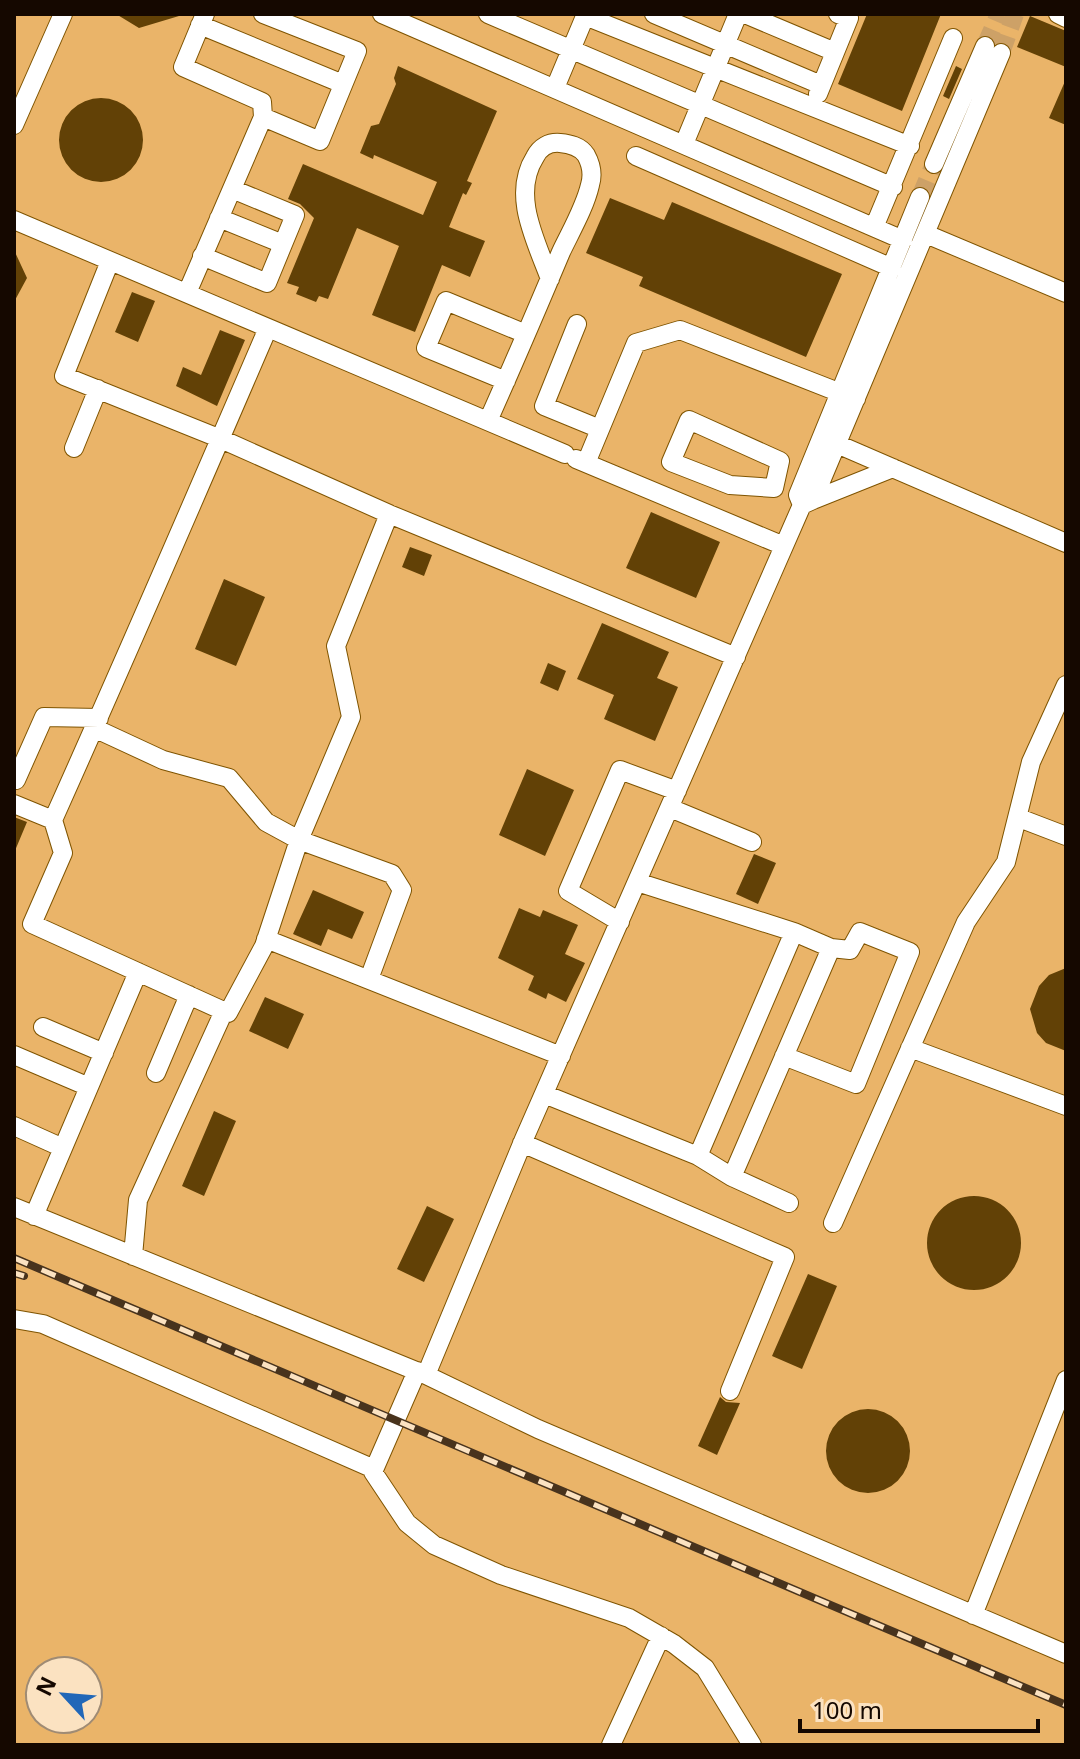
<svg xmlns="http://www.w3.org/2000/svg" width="1080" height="1759" font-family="'Noto Sans',sans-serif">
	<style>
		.built { fill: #eab469; fill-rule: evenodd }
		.building { fill: #624106 }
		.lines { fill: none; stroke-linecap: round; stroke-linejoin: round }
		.minor-tunnel { stroke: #cda167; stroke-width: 18; stroke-dasharray: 18 9; stroke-linecap: butt }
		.minor-casing { stroke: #7f5400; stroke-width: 20 }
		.minor { stroke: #fff; stroke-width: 18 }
		.rail-casing { stroke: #48331d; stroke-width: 8 }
		.rail { stroke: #fbe2c1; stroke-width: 5; stroke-dasharray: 15; stroke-linecap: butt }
	</style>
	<rect width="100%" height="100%" fill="#edbc79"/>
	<path class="built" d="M14,14H1066V1745H14ZM40,1671H88V1719H40Z"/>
	<path class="building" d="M116,14H179V16L139,28Z
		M867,14H941L902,111L838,84Z
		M1030,16L1066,31V67L1017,47Z
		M398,66L497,111L467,181L472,183L466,195L463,193L449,227L485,241L470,277L442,265L415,332L372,315L399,246L357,228L328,299L319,296L316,302L296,294L299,287L287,283L314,218L300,204L288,199L303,164L423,215L437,182L374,155L373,159L360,153L371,126L379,124L396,84L394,78Z
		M956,66L962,69L949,99L943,96Z
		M1066,79V125L1049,118Z
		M59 140a42 42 0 1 1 84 0a42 42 0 1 1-84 0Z
		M610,198L664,220L672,202L842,274L806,357L639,286L643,277L586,253Z
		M14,250L27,278L14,302Z
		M132,292L155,301L138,342L115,332Z
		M220,330L245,340L217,406L176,386L183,367L201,375Z
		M651,512L720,542L696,598L626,568Z
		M410,547L432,555L424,576L402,567Z
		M224,579L265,597L236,666L195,649Z
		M602,623L669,652L657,678L678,687L655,741L604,719L614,695L577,679Z
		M548,663L566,671L558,691L540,683Z
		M527,769L574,790L545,856L499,835Z
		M14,817L27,822L14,853Z
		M754,854L776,863L758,904L736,894Z
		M313,890L364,912L352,939L328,929L321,946L293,934Z
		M519,908L540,917L543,910L578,925L565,954L585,963L566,1002L548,993L546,999L528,990L534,976L498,958Z
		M1066,968V1051L1046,1043L1037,1033L1030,1009L1039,986L1049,975Z
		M265,997L304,1014L288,1049L249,1031Z
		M214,1111L236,1121L204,1196L182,1186Z
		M927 1243a47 47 0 1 1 94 0a47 47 0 1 1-94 0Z
		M427,1206L454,1219L424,1282L397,1269Z
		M808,1274L837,1286L802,1369L772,1356Z
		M720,1397L726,1402L740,1403L717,1455L698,1446Z
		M826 1451a42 42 0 1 1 84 0a42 42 0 1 1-84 0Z"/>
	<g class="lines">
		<path class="minor-tunnel" d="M985,46L999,14
			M1001,53L1015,14
			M920,197L934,164"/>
		<defs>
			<path id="minor" d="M263,14L357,51L320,141L263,117
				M382,14L903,240
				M488,14L893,187
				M654,14L821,85
				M745,14L835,52
				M1058,14L1066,18
				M585,16L910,146
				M200,25L343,84
				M555,88L586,14
				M818,94L849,18L838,14
				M14,125L63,14
				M684,144L738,14
				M636,156L892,268
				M934,164L985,46
				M219,218L283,244
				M14,220L565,454
				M875,225L953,38
				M926,234L1066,293
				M202,256L267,283L295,215L232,189
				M110,261L64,376L221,439L389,514L336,646L351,717L299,840L264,946L228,1013L32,924L63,853L53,820C126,657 197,493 268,328
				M187,293L263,117L262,102L183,67L205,14
				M577,324L544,406L600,429
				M506,381L426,348L446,301L526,334
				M689,420L780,461L774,488L730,485L671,462Z
				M488,421C513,365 537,309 561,252C571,231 585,207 590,185C593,175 591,164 586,155C580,146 570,144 560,143C549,142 540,147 535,157C511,195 536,241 550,279
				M837,444L1066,543
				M74,448L98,389
				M576,459L784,546
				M586,463L636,343L680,330L856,399
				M813,500L893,468
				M802,505L798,495L920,197
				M389,514L736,657
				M94,728L163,760L229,778L266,822L299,840L392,874L402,890L369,979
				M16,780L44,717L99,718
				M14,804L53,820
				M670,808L752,842
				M1019,818L1066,836
				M620,922L568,891L620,770L677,791
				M266,939L561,1056
				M43,1027L104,1053
				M910,1048L1066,1106
				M14,1055L89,1087
				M784,1056L856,1084L910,952L860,932L850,950L831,948
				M156,1073L189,995
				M544,1094L698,1156L794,932L637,882
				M14,1126L63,1148
				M522,1143L785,1257L730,1391
				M698,1156L732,1177L831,948L794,932
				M732,1177L789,1203
				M14,1207L426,1375L524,1139L802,505L813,500L1001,53
				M34,1216L138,972
				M833,1223L966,922L1006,862L1031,762L1066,685
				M133,1256L138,1200L224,1011
				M14,1319L43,1324L374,1469
				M417,1371L373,1472L407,1523L434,1545L501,1575L629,1618L674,1644L705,1668L752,1745
				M426,1375L538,1429L1066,1654
				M973,1615L1066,1380
				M611,1745L661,1636"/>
		</defs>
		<use href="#minor" class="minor-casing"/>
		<use href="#minor" class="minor"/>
		<defs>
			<path id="rail" d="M14,1258L1066,1705
				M14,1273L24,1276"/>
		</defs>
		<use href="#rail" class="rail-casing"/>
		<use href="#rail" class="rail"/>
	</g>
	<rect width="1080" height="1759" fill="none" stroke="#150800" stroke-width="32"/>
	<g transform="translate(64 1695) rotate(296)"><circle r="38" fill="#fbe2c1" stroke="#9f8b74" stroke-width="2"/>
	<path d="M0-6L14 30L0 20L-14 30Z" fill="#2167b8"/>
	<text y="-12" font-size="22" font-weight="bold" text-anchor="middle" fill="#150800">N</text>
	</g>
	<path d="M800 1719v12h238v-12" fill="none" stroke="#150800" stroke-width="4"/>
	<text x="812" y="1719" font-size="24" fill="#150800" stroke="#fbe2c1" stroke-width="6" paint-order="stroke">100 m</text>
</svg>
